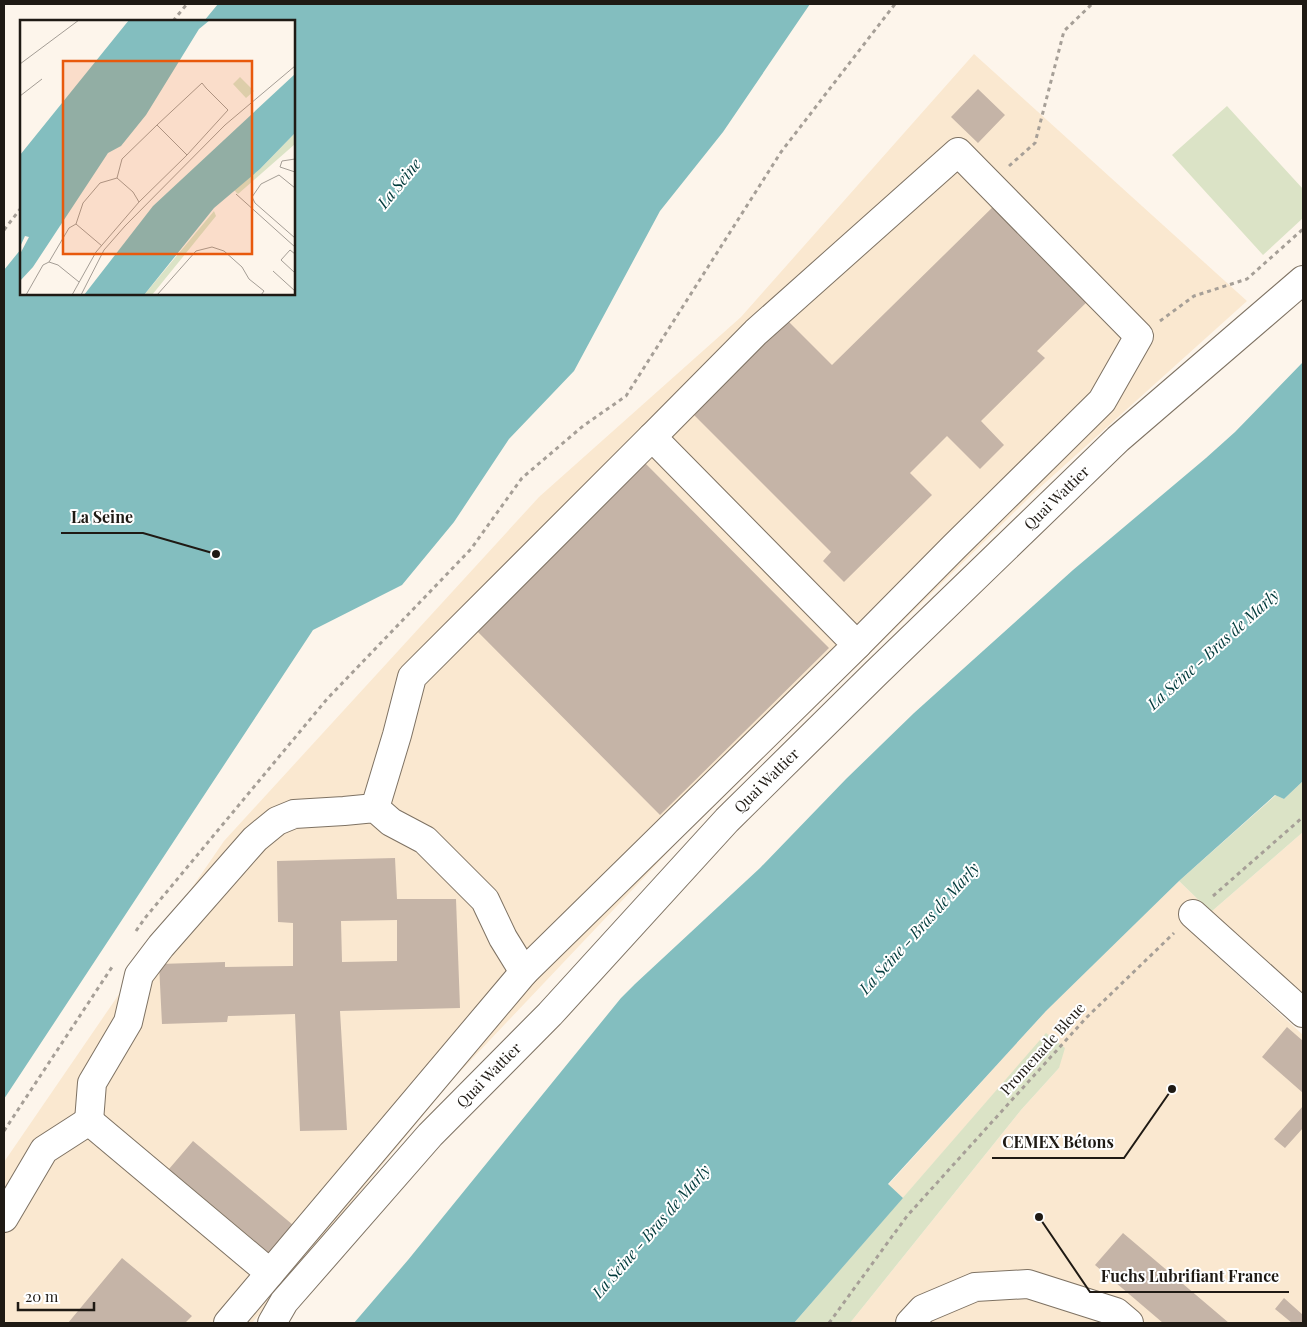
<svg xmlns="http://www.w3.org/2000/svg" width="1307" height="1327" font-family="'Playfair Display',serif">
	<style>
		.built { fill: #fae8d0 }
		.green { fill: #dbe3c6 }
		.water { fill: #83bebf }
		.building { fill: #c5b4a7; fill-rule: evenodd }
		.lines { fill: none; stroke-linecap: round; stroke-linejoin: round }
		.minor-casing { stroke: #7e7263; stroke-width: 30 }
		.path { stroke: #a69f97; stroke-width: 3; stroke-dasharray: 4 4; stroke-linecap: butt }
		.minor { stroke: #fff; stroke-width: 28 }
		.labels { text-anchor: middle; stroke-width: 4; stroke-linejoin: round; paint-order: stroke }
		.street-label { font-size: 15px; fill: #1f1a14; stroke: #fff }
		.water-label { font-size: 16px; font-style: italic; fill: #003a3b; stroke: #fff }
		.inset-road { fill: none; stroke: #a49d95; stroke-width: 1 }
		.view { fill: #e8590c; fill-opacity: 0.15; stroke: #e8590c; stroke-width: 2.5 }
		.inset-edge { fill: none; stroke: #1f1a14; stroke-width: 2.5 }
		.leader { fill: none; stroke: #1f1a14; stroke-width: 2 }
		.callout-dot { fill: #1f1a14; stroke: #fff; stroke-width: 2 }
		.callout-label { font-size: 16px; text-anchor: middle; font-weight: bold; fill: #1f1a14; stroke: #fff; stroke-width: 4; stroke-linejoin: round; paint-order: stroke }
	</style>
	<rect width="100%" height="100%" fill="#fdf5eb"/>
	<path class="built" d="M974,54L1247,301L1036,491L688,831L453,1079L252,1323H4V1162L224,841L539,497L741,317Z
		M1303,832V994L1211,913L1190,931L1303,1035V1323H850L1021,1110L1059,1068L1046,1034L903,1198L888,1185L1046,1011L1179,881L1211,912Z"/>
	<path class="green" d="M1227,106L1303,189V218L1263,255L1172,155Z
		M1303,781V832L1211,912L1179,881L1276,795L1284,799Z
		M1046,1033L1065,1048L1059,1068L1021,1110L850,1323H794Z"/>
	<path class="water" d="M218,4H810L723,132L660,211L574,371L509,439L454,522L402,585L313,630L4,1099V270L21,249V294H294V21H204Z
		M1303,362V781L1284,799L1275,795L1179,881L1046,1011L888,1184L903,1198L794,1323H354L408,1260L621,998L635,984L760,868L846,779L914,713L1073,570L1206,458L1235,432Z"/>
	<path class="building" d="M978,89L1005,115L978,143L951,117Z
		M1001,199L1095,294L1037,351L1045,358L981,421L1004,445L980,469L947,436L910,473L932,495L844,582L823,561L831,552L692,413L787,320L832,365Z
		M644,462L829,648L660,815L475,629Z
		M395,858L397,899H456L460,1008L340,1011L347,1130L300,1131L295,1014L228,1016L227,1022L162,1024L159,964L225,962V967L293,966V923L278,922L277,861ZM397,920V961L342,962L341,921Z
		M1287,1027L1303,1041V1093L1262,1057Z
		M1303,1106V1128L1285,1148L1274,1139Z
		M193,1141L293,1225L269,1253L169,1169Z
		M1123,1233L1229,1323H1163L1095,1265Z
		M122,1258L192,1316L185,1323H68Z
		M1284,1298L1303,1315V1323H1292L1275,1309Z"/>
	<g class="lines">
		<defs>
			<g id="minor">
				<path d="M652,437L756,332L958,152L1139,336L1102,401L954,547L857,645"/>
				<path d="M1193,914L1303,1013"/>
				<path d="M89,1121L92,1083L128,1022L139,975L161,946L255,839L277,821L294,814L344,811L375,808L391,822L425,840L485,900L503,938L524,972"/>
				<path d="M89,1121L270,1273"/>
				<path d="M4,1218L44,1150L89,1121"/>
				<path d="M228,1323L524,972L857,645L652,437L412,677L397,735L375,808"/>
				<path id="s1" d="M272,1323L284,1302L430,1135L550,1014L727,820L875,674L1118,439L1303,280"/>
				<path d="M910,1323L923,1309L975,1287L1028,1284L1116,1312L1129,1323"/>
			</g>
		</defs>
		<use href="#minor" class="minor-casing"/>
		<path class="path" d="M173,21L187,4
			M1009,166L1035,143L1064,31L1092,4
			M4,230L21,208
			M1160,321L1194,296L1247,279L1303,229
			M1213,896L1303,817
			M136,931L145,918L327,699L471,549L522,478L583,426L626,396L781,152L895,4
			M4,1131L112,967
			M829,1323L907,1216L1086,1018L1174,933"/>
		<use href="#minor" class="minor"/>
	</g>
	<g class="labels">
		<g class="street-label">
			<text dy="5" stroke="none"><textPath href="#s1" startOffset="1140">Quai Wattier</textPath></text>
			<text dy="5" stroke="none"><textPath href="#s1" startOffset="735">Quai Wattier</textPath></text>
			<text transform="translate(1043 1049) rotate(-48)" y="5">Promenade Bleue</text>
			<text dy="5" stroke="none"><textPath href="#s1" startOffset="330">Quai Wattier</textPath></text>
		</g>
		<g class="water-label">
			<text transform="translate(399 183) rotate(-51)" y="6">La Seine</text>
			<text transform="translate(1213 649) rotate(-42)" y="6">La Seine - Bras de Marly</text>
			<text transform="translate(919 928) rotate(-48)" y="6">La Seine - Bras de Marly</text>
			<text transform="translate(651 1231) rotate(-49)" y="6">La Seine - Bras de Marly</text>
		</g>
	</g>
	<g transform="translate(20 20)">
		<rect width="275" height="275" fill="#fdf5eb"/>
		<path d="M220,57L234,71L226,78L213,64ZM275,113V124L218,174L213,169L240,149ZM194,191L196,196L132,275H124Z" fill="#dbe3c6"/>
		<path d="M109,0H190L179,9L126,95L101,126L88,133L13,247L0,261V234L9,217L5,216L0,227V135ZM275,54V113L240,149L194,188L124,275H64L133,186Z" fill="#83bebf"/>
		<path class="inset-road" d="M0,44L59,0M0,76L22,59M137,105L182,63L186,68L208,90L167,135M275,139L262,141L260,147L275,152M275,168L259,155L241,164L232,177L235,183L275,218M216,174L275,227M56,204L82,226M29,242L38,245L59,262M253,251L275,271M274,252L261,240L270,230L275,234M6,275L23,245L29,242L49,208L56,204L63,183L80,163L97,158L113,172L119,182M52,275L76,232L119,182L167,135L137,105L102,139L97,158M61,275L84,230L105,206L205,105L275,46M137,275L176,231L192,227L204,231L222,247L229,259L244,271L241,275"/>
		<path class="view" d="M43,41H232V234H43Z"/>
		<rect width="275" height="275" class="inset-edge"/>
	</g>
	<path class="leader" d="M216 554L143 533H61M1172 1089L1124 1158H992M1039 1217L1090 1292H1289"/>
	<g class="callout-dot">
		<circle cx="216" cy="554" r="5"/>
		<circle cx="1172" cy="1089" r="5"/>
		<circle cx="1039" cy="1217" r="5"/>
	</g>
	<g class="callout-label">
		<text x="102" y="523">La Seine</text>
		<text x="1058" y="1148">CEMEX Bétons</text>
		<text x="1190" y="1282">Fuchs Lubrifiant France</text>
	</g>
	<rect width="1307" height="1327" fill="none" stroke="#1f1a14" stroke-width="10"/>
	<path d="M18 1302v8h76v-8" fill="none" stroke="#1f1a14" stroke-width="2.5"/>
	<text x="25" y="1302" font-size="15" fill="#1f1a14" stroke="#ffffff" stroke-width="4" paint-order="stroke">20 m</text>
</svg>
